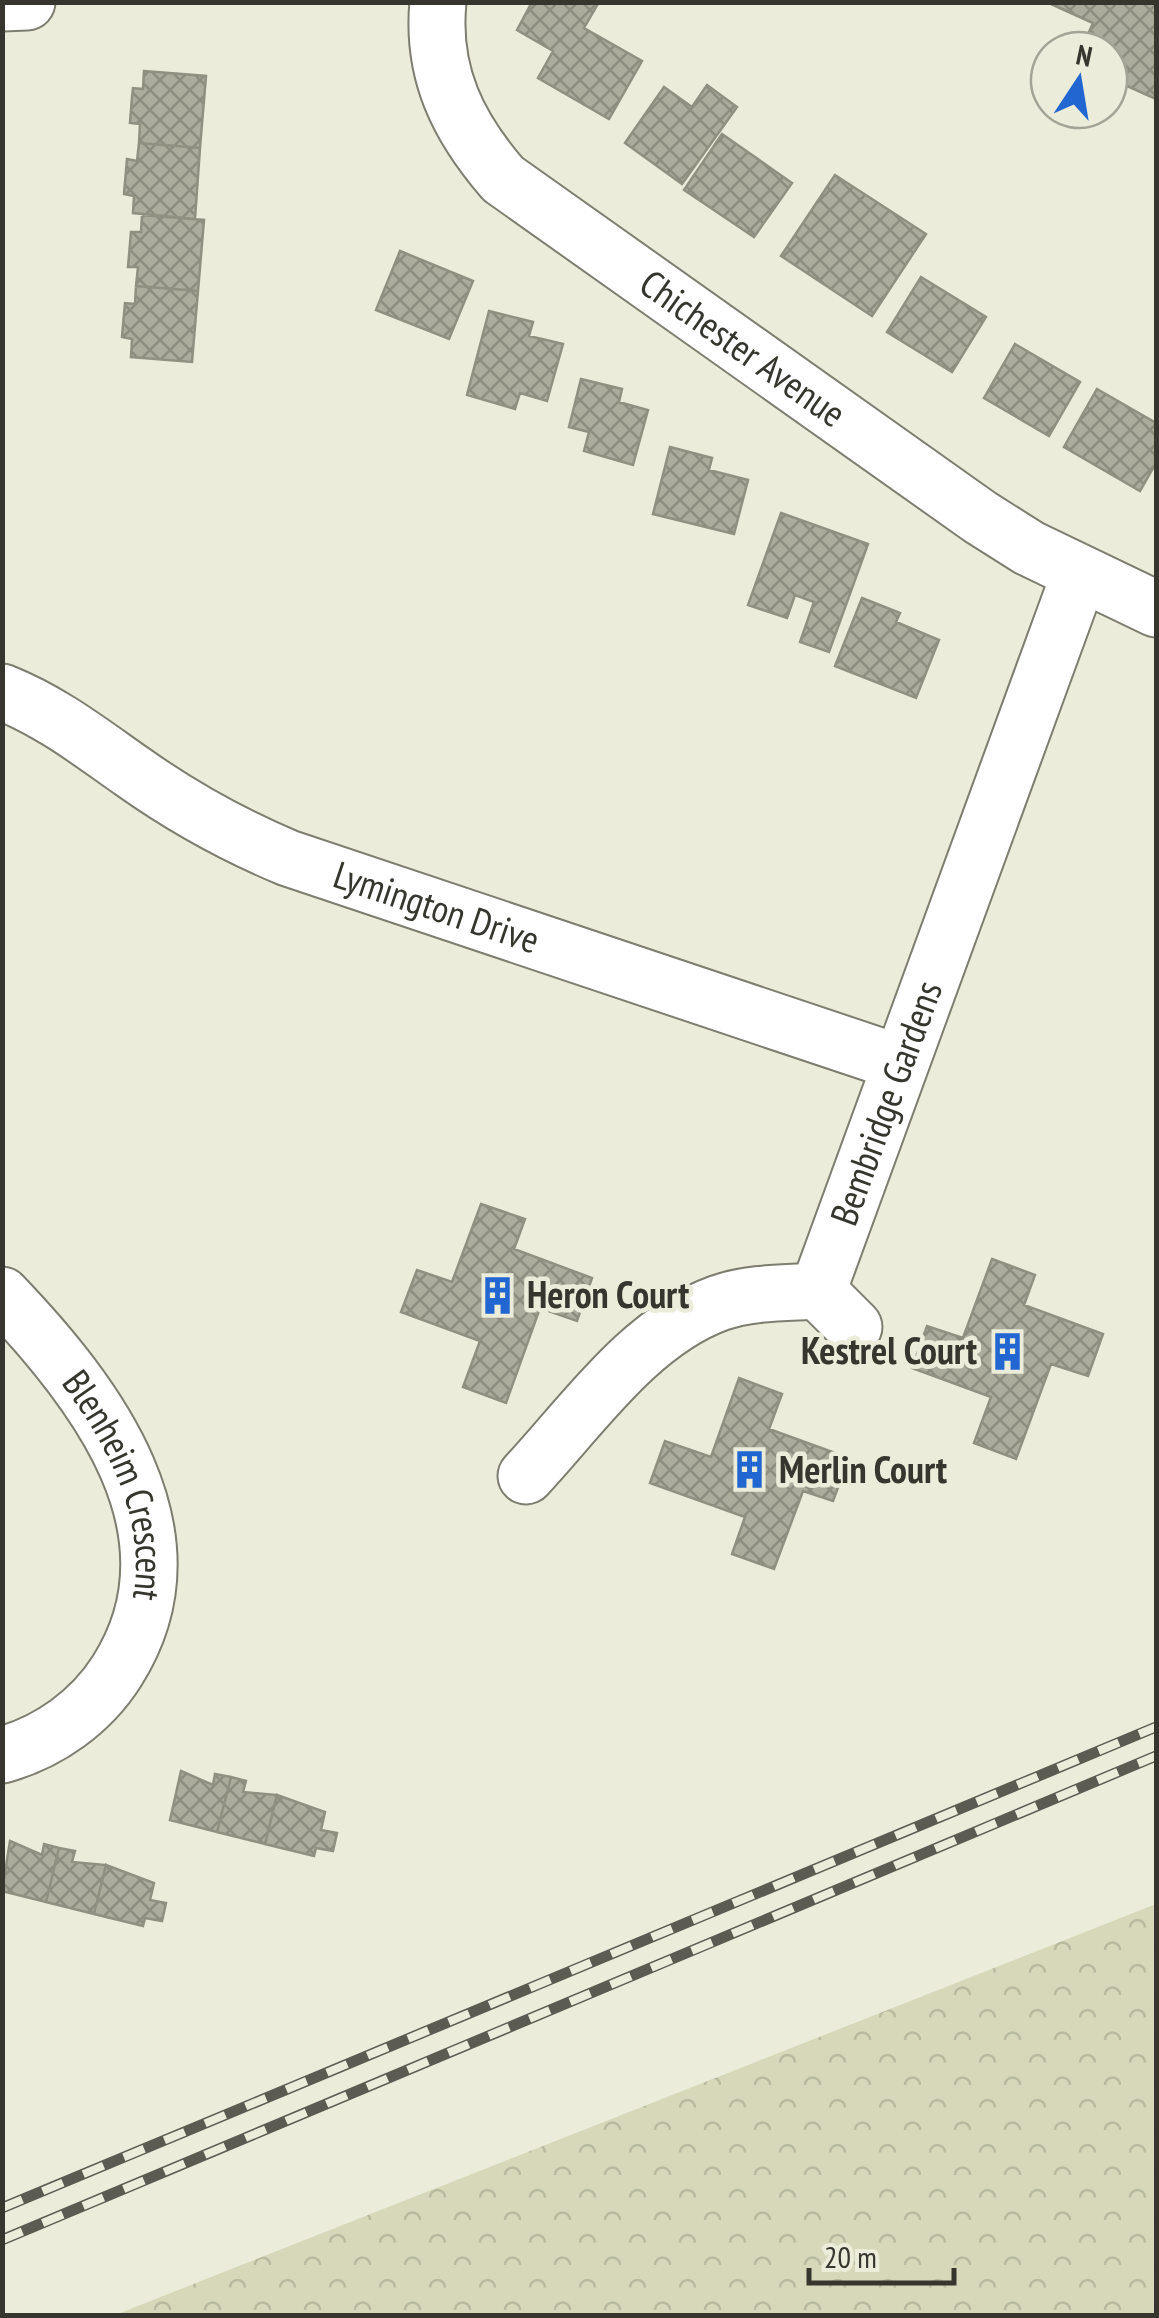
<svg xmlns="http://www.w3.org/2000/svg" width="1159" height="2318" font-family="'PT Sans Narrow',sans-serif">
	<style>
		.park { fill: url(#park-crowns) }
		.building { fill: url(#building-cross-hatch); stroke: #8f9080; stroke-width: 2.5 }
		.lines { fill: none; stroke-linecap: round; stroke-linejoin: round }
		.minor-casing { stroke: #7d7e6f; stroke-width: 59 }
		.minor { stroke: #fff; stroke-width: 55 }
		.rail-casing { stroke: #5b5b52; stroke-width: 11 }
		.rail { stroke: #ebecda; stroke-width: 8; stroke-dasharray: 22; stroke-linecap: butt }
		.labels { text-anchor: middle; stroke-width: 9; stroke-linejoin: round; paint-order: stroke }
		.street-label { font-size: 38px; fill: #36362f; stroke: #ebecda }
		.poi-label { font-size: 38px; font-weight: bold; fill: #36362f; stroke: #ebecda; text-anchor: start }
	</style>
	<defs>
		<pattern id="park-crowns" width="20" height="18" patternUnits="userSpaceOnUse" patternTransform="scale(2.5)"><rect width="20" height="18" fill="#d6d8b9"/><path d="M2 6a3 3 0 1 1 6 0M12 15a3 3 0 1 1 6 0" fill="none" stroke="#b8ba9f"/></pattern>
		<pattern id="building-cross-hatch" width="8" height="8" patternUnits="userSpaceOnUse" patternTransform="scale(2.5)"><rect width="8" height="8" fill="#abac9b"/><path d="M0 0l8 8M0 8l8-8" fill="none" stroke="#8c8d7f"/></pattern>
	</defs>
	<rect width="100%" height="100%" fill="#ebecda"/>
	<path class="park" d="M1156,1904V2315H115Z"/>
	<path class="building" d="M532,2H599L584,28L642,61L609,119L538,78L553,51L517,30Z
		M1156,2V99L1109,78V50H1081L1093,23L1051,4Z
		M144,71L206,76L200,148L139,143L140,124L130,123L132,97L133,88L143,89Z
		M707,85L737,107L682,184L625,143L664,87L692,107Z
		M722,134L792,183L754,237L684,190Z
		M139,143L200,148L195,219L133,213L134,196L124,194L127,159L137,161Z
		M835,175L926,234L872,316L781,256Z
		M142,215L204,220L198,291L136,286L138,267H128L131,232H141Z
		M400,251L473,281L449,339L376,310Z
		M921,277L986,317L952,372L887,332Z
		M136,286L198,291L192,362L131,357L132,339L122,337L125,303L135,304Z
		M489,311L533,322L529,336L563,344L547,401L520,393L515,409L467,395Z
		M1015,344L1080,382L1049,436L984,398Z
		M581,379L622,389L619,402L648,410L633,465L584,451L589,432L569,427Z
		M1097,389L1156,423V463L1140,491L1064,447Z
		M670,447L712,458L709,470L748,480L734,534L653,514Z
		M781,513L868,544L829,652L800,642L814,602L795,595L787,618L748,605Z
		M862,598L900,613L896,622L939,640L916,698L835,666Z
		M481,1204L525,1219L514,1249L592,1278L577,1321L540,1308L506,1403L463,1387L480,1341L401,1312L417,1270L452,1282Z
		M992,1259L1035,1275L1024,1305L1103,1334L1088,1376L1051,1364L1016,1459L974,1443L991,1397L912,1368L927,1326L963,1338Z
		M739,1378L782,1394L769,1429L849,1458L833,1501L803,1491L774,1569L732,1554L745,1517L650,1483L665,1441L711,1457Z
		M181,1771L213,1785L215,1774L231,1777L217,1832L170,1820Z
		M231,1777L246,1781L243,1792L277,1795L265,1844L217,1832Z
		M277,1795L325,1812L321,1830L337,1833L333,1851L316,1848L314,1856L265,1844Z
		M10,1841L42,1855L44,1844L59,1848L46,1902L2,1891Z
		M59,1848L75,1851L72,1862L106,1865L94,1914L46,1902Z
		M106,1865L154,1883L150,1900L166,1903L162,1921L145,1918L143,1926L94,1914Z"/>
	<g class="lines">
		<defs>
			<g id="minor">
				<path id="s1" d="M438,2C431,73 458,127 503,179L980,517L1029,548L1156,609"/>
				<path d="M2,3L27,2"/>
				<path id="s2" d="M2,692C52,712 90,742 133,772C181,806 233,835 288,858L900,1063"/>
				<path d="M818,1291L854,1327"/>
				<path id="s3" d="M2,1295C96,1393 204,1534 117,1671C91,1712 49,1742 2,1755"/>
				<path id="s4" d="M526,1476C583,1415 639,1332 719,1303C750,1292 786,1293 818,1291L1080,573"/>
			</g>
		</defs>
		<use href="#minor" class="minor-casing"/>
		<use href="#minor" class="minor"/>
		<defs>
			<path id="rail" d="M2,2208L1156,1727
				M2,2240L1156,1756"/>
		</defs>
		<use href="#rail" class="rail-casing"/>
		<use href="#rail" class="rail"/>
	</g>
	<defs>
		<symbol id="building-bare" viewBox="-9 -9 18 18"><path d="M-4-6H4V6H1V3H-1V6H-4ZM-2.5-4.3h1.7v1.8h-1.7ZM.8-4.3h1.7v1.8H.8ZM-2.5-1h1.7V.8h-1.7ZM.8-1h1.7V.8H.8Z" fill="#2166d1" stroke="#ebecda" stroke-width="2.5" paint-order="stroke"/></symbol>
	</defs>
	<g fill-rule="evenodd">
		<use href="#building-bare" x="470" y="1268" width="55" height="55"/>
		<use href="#building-bare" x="980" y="1324" width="55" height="55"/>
		<use href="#building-bare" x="722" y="1442" width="55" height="55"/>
	</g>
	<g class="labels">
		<g class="street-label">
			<text dy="13" stroke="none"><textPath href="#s1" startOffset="488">Chichester Avenue</textPath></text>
			<text dy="13" stroke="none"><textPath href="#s2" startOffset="488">Lymington Drive</textPath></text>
			<text dy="13" stroke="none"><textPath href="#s4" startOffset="562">Bembridge Gardens</textPath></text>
			<text dy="13" stroke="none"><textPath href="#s3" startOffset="228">Blenheim Crescent</textPath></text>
		</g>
		<g class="poi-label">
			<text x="527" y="1308">Heron Court</text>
			<text x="977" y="1364" text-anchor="end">Kestrel Court</text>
			<text x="779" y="1483">Merlin Court</text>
		</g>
	</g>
	<rect width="1159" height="2318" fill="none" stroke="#36362f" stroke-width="10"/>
	<g transform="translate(1079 80) rotate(12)"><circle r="48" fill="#ebecda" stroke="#a3a396" stroke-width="2.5"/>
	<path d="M0-8L18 38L0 25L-18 38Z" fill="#2166d1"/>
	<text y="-15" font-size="28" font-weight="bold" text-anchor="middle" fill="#36362f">N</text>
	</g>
	<path d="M809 2268v15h145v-15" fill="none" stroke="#36362f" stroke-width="5"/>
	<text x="824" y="2268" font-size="30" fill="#36362f" stroke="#ebecda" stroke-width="8" paint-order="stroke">20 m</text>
</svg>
